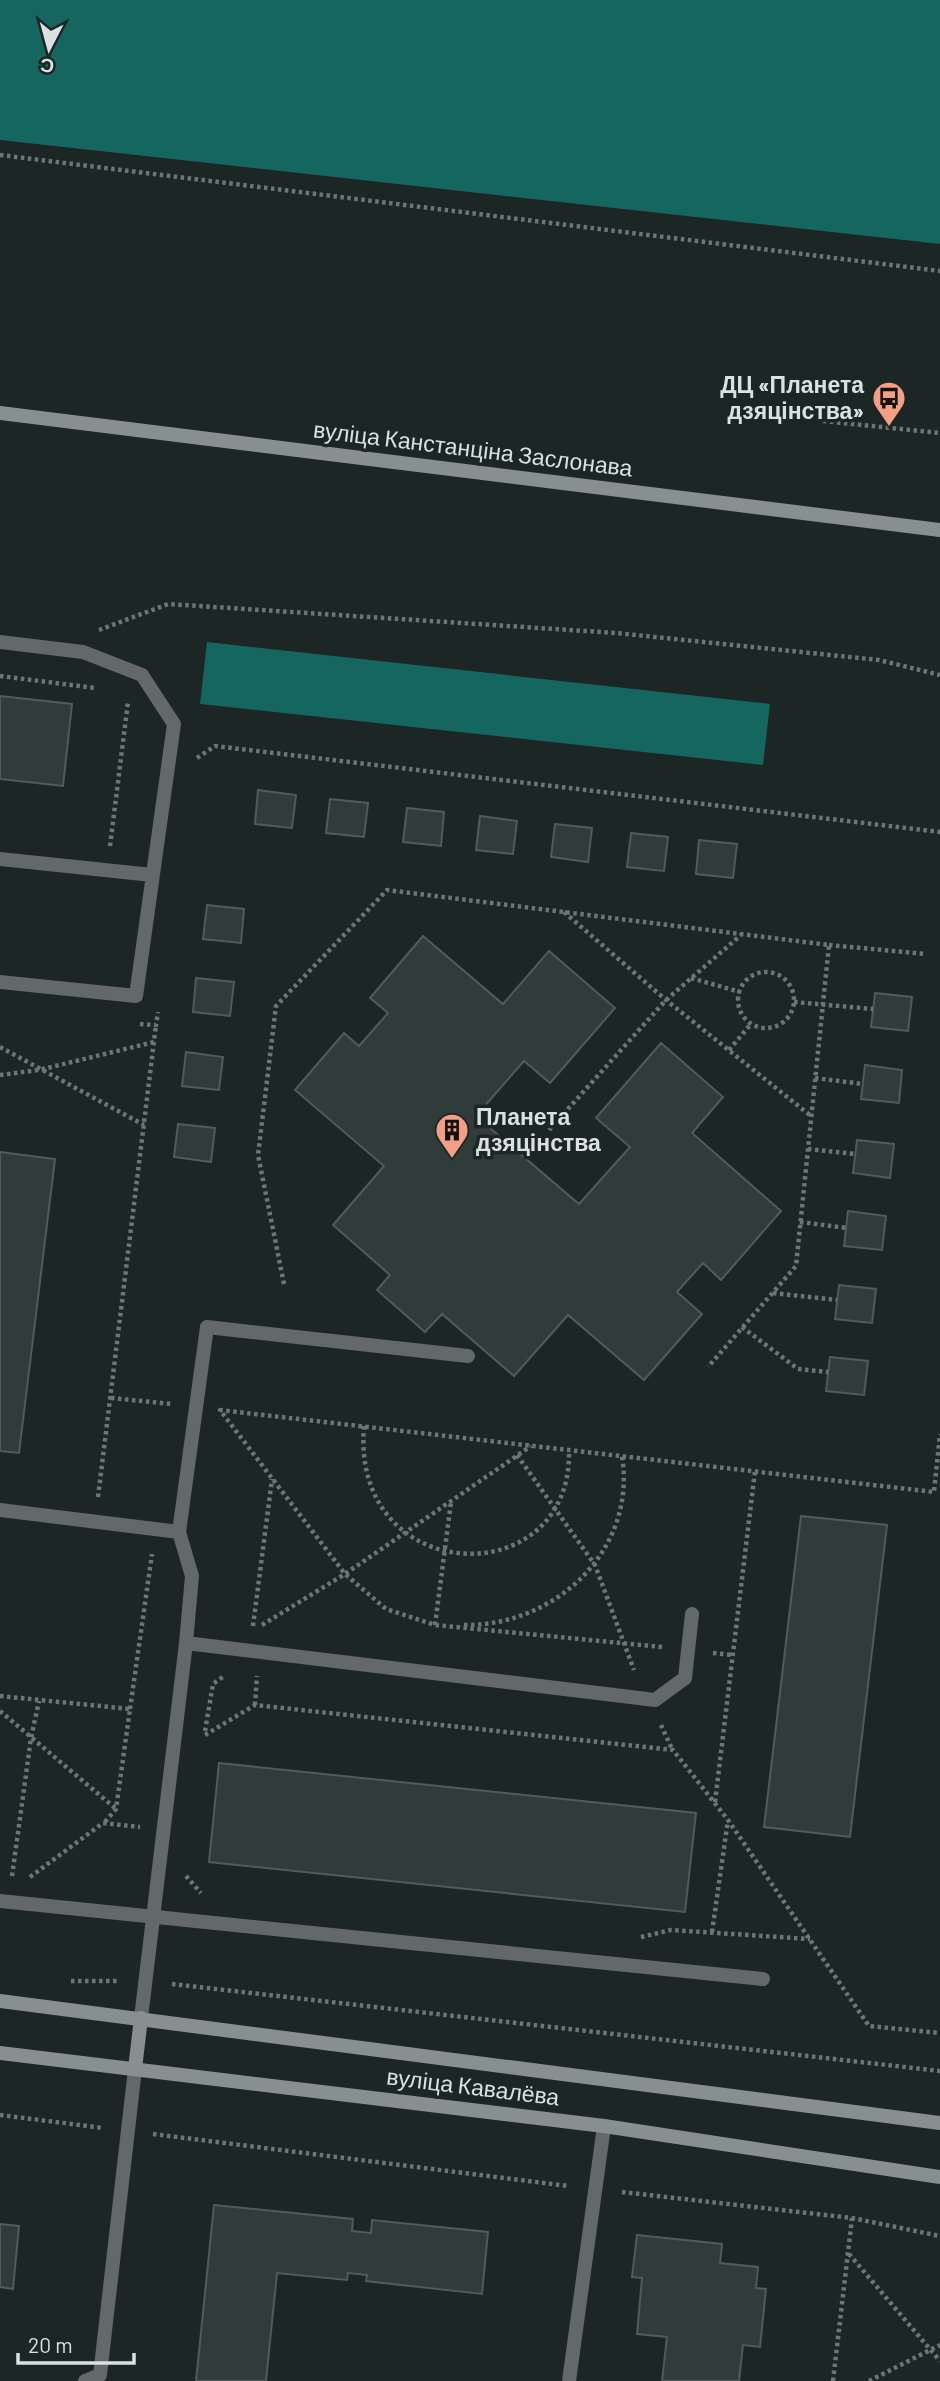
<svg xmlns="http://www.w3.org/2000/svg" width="940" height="2381" font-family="Barlow,sans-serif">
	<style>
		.forest { fill: #166660 }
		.building { fill: #303c3a; stroke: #4f5c5a; stroke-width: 2 }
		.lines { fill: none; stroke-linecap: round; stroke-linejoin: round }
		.path { stroke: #6c7675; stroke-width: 4.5; stroke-dasharray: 3.5 3.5; stroke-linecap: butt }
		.lane { stroke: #636968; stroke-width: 14 }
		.secondary { stroke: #87908f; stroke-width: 14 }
		.labels { text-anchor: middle; stroke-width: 7; stroke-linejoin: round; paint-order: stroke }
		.poi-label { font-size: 23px; font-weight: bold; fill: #dae2e1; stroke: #1b2625; text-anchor: end }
		.street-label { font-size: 23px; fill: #dae2e1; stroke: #1b2625 }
	</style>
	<rect width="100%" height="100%" fill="#1b2625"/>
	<path class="forest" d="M0,0H940V244L0,140Z
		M207,642L770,704L763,765L200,704Z"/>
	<path class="building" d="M0,696L72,704L63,786L0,779Z
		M258,790L296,795L292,828L255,824Z
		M330,799L368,803L364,837L326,833Z
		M407,808L444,812L441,846L403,842Z
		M480,816L517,821L513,854L476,850Z
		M555,824L592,828L588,862L551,857Z
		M631,833L668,837L664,871L627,867Z
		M699,840L737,844L733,878L696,874Z
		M207,905L244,909L241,943L203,939Z
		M423,936L503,1004L549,951L615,1008L550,1083L524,1061L476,1116L579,1204L630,1147L596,1118L661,1043L723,1097L692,1133L781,1211L721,1280L703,1263L677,1292L702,1314L644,1380L568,1315L514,1376L442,1314L425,1332L377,1290L390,1275L333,1225L384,1166L295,1090L344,1033L359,1046L388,1013L370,998Z
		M196,978L234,982L230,1016L193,1012Z
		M875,993L912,997L908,1031L871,1027Z
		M186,1052L223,1057L219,1090L182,1086Z
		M865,1065L902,1070L899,1103L861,1099Z
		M178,1124L215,1128L211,1162L174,1157Z
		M857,1140L894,1144L890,1178L853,1173Z
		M0,1152L55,1159L19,1453L0,1451Z
		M848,1211L886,1216L882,1250L844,1246Z
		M839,1285L876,1289L872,1323L835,1319Z
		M830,1357L868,1361L864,1395L826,1391Z
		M801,1516L887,1525L850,1837L764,1827Z
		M219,1763L696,1813L685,1912L209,1862Z
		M214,2205L353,2219L352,2231L371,2233L372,2220L488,2232L482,2294L366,2281L367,2275L348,2273L347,2280L277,2273L266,2381H196Z
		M0,2224L19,2226L13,2289L0,2287Z
		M637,2235L722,2244L720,2263L758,2267L756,2288L766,2289L760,2347L743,2345L739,2381H662L667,2337L637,2334L642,2278L632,2277Z"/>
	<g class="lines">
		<path class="path" d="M0,155L940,271
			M823,421L940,433
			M99,630L168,604L616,633L879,660L940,675
			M0,676L95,688
			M197,758L215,746L940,832
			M110,846L128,702
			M564,912L666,1000L811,1116
			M829,945L926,954
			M738 1000a28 28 0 1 1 56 0a28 28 0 1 1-56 0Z
			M691,978L740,992
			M794,1002L873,1009
			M140,1024L156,1025L158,1012
			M0,1047L144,1125
			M729,1050L751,1024
			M0,1075L39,1070L154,1042
			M815,1078L863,1084
			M549,1130L666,1000L741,935
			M808,1149L855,1154
			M800,1222L847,1228
			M284,1284L258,1155L276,1006L387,890L829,945L796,1266L708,1367
			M773,1293L837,1300
			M742,1327L798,1369L828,1372
			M111,1398L172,1404
			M364,1426C350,1589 573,1595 569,1450
			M517,1455L595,1565L634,1670
			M98,1497L156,1025
			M262,1625L345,1574L531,1446
			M435,1625L451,1502
			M464,1625C556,1626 637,1550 622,1456
			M253,1626L272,1479
			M662,1647L435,1625L386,1609L345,1574L220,1410L934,1492L940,1434
			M713,1653L733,1655
			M0,1696L130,1709L116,1809L104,1823
			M255,1705L257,1676
			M130,1709L152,1554
			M0,1711L115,1808
			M661,1725L672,1749
			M205,1731L213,1684L224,1676
			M205,1735L255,1705L673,1750L728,1820L869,2026L940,2033
			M715,1802L755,1471
			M12,1876L31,1738L39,1701
			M186,1876L201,1893
			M30,1877L103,1823L140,1827
			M712,1932L728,1820
			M641,1937L671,1930L810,1939
			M71,1981H118
			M172,1984L940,2071
			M0,2115L103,2128
			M153,2134L568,2186
			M622,2192L852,2218L940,2236
			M849,2254L940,2361
			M833,2381L852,2218
			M869,2381L940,2345"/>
		<path class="lane" d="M0,642L83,652L142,675L174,724L136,996L0,982
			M0,859L152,875
			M0,1510L179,1532
			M186,1643L655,1700L685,1678L692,1614
			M0,1901L763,1979
			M141,2018L186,1643L192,1576L179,1532L207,1327L468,1356
			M85,2381L100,2375L135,2069
			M569,2381L604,2126"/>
		<path class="secondary" d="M0,413L940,530
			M0,2001L940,2123
			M0,2053L604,2126L940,2177
			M135,2069L141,2018"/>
	</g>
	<defs>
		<symbol id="bus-pin" viewBox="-11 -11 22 30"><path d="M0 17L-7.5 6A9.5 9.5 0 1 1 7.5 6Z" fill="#f39f86" stroke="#1b2625"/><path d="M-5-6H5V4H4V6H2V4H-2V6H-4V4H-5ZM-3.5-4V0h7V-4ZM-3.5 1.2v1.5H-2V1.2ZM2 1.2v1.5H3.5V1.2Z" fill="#111"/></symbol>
		<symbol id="building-pin" viewBox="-11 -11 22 30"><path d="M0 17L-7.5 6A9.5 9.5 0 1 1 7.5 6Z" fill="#f39f86" stroke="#1b2625"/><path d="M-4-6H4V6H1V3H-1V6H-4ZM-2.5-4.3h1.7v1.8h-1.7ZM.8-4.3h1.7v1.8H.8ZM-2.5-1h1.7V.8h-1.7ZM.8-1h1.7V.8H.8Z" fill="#111"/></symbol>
	</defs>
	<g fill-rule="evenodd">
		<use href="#bus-pin" x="870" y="379" width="38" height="52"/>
		<use href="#building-pin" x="433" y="1111" width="38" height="52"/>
	</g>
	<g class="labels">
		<g class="poi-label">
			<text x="864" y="393">ДЦ «Планета<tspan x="864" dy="26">дзяцінства»</tspan></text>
			<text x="476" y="1125" text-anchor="start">Планета<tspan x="476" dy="26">дзяцінства</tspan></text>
		</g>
		<g class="street-label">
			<text transform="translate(473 449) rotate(7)" y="8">вуліца Канстанціна Заслонава</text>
			<text transform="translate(473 2087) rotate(7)" y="8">вуліца Кавалёва</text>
		</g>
	</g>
	<g transform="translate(49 49) rotate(186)" stroke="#1b2625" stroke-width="5" paint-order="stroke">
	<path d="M0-5L12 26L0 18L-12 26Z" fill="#dae2e1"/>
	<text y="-10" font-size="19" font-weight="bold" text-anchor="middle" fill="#dae2e1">С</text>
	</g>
	<path d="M18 2353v10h116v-10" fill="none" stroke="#dae2e1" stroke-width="3.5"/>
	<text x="28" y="2353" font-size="21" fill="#dae2e1" stroke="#1b2625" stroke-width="5" paint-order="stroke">20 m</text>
</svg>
